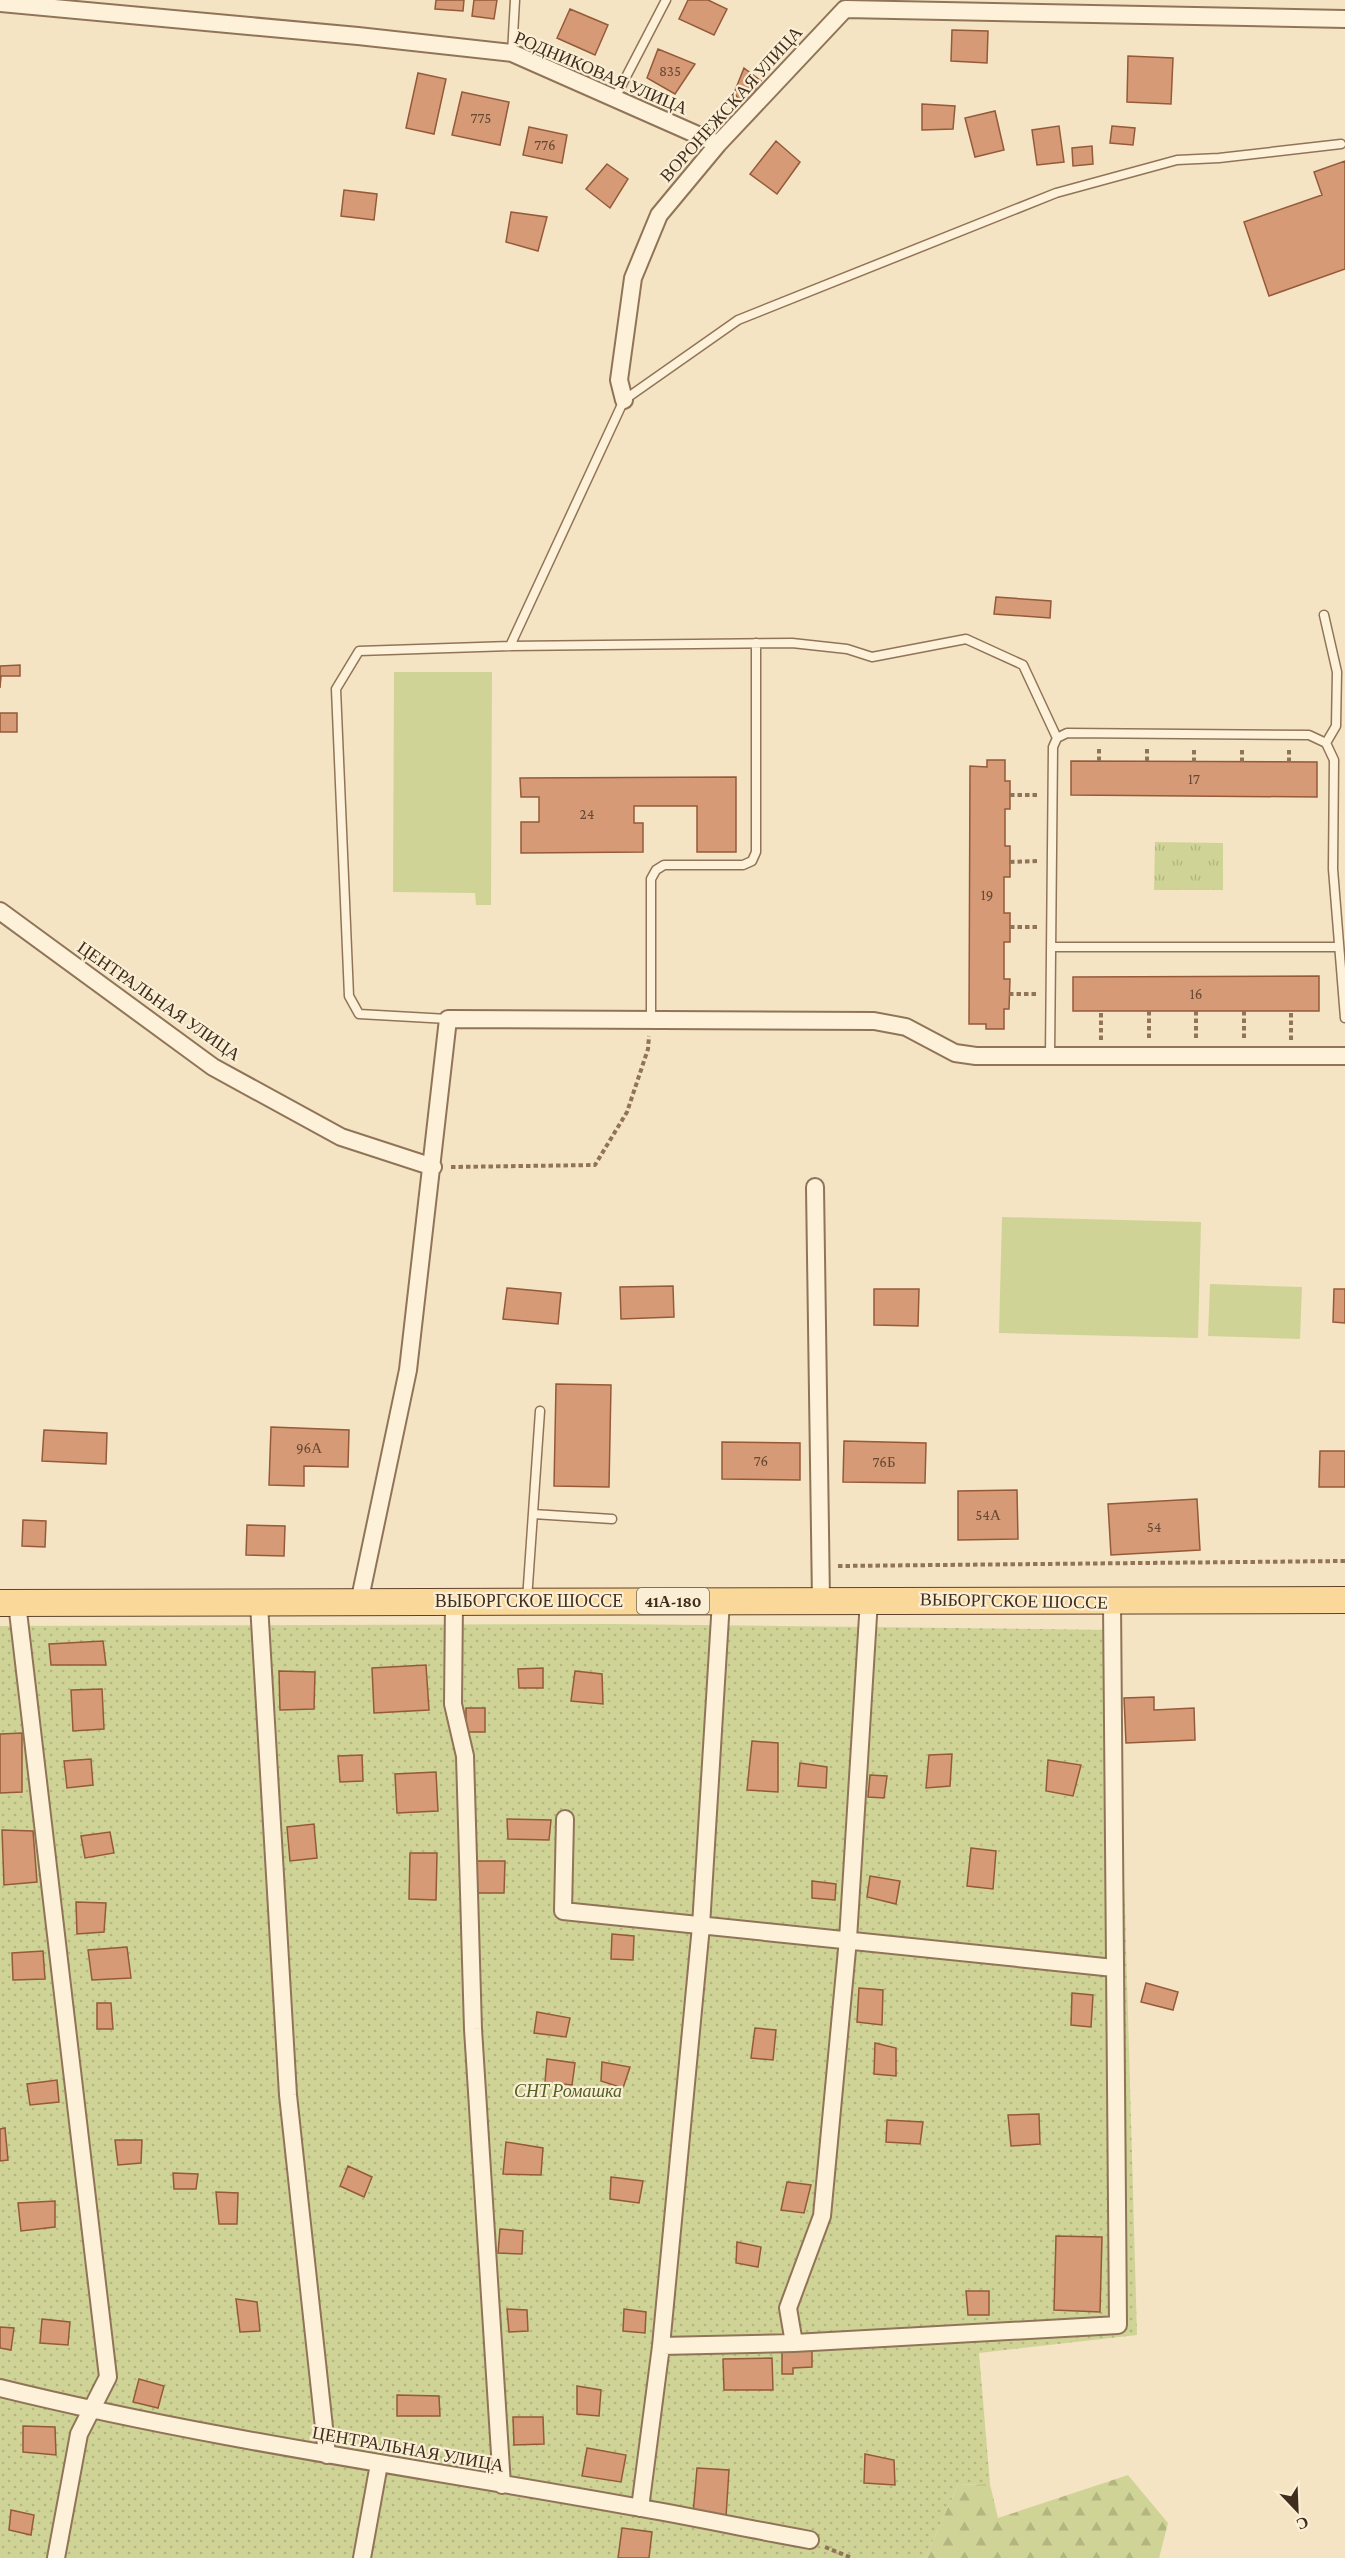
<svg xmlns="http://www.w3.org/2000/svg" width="1345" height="2558" font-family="'Crimson Pro',serif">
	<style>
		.grass { fill: url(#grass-tufts) }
		.forest { fill: url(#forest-firs) }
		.garden { fill: url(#garden-dots) }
		.pitch { fill: #cfd496 }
		.building { fill: #d69a76; stroke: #945a3a; stroke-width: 1.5 }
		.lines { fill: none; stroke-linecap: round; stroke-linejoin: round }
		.service-casing { stroke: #917458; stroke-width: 11 }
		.minor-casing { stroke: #917458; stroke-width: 20 }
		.primary-casing { stroke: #5f422c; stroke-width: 28 }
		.path { stroke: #917458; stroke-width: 4; stroke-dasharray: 4.5 3; stroke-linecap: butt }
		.service { stroke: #fdf1d9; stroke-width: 8 }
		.minor { stroke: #fdf1d9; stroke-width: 16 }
		.primary { stroke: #fad899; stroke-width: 26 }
		.labels { text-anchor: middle; stroke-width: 4.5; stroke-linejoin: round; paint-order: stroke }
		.number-label { font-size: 15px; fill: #664833 }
		.shield { fill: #faeed5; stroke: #786754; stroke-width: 1.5 }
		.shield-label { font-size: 16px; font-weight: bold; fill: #402d1d }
		.street-label { font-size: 18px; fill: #402d1d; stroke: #faeed5 }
		.park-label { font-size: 18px; font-style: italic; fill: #515f21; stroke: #faeed5 }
	</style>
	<defs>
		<pattern id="grass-tufts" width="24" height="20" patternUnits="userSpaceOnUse" patternTransform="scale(1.5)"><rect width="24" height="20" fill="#cfd496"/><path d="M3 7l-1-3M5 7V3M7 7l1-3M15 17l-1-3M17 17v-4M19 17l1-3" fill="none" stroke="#b3b681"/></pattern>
		<pattern id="forest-firs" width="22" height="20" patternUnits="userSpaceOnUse" patternTransform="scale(1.5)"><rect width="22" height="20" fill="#cfd496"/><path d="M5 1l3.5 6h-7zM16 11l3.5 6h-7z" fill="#b3b681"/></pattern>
		<pattern id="garden-dots" width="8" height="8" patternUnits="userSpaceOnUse" patternTransform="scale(1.5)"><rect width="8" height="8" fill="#cfd496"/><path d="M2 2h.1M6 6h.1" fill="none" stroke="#b3b681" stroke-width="1.8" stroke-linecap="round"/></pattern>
	</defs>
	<rect width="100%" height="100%" fill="#f4e4c4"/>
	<path class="grass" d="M1155,842L1223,843V890H1154Z"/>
	<path class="forest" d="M1128,2475L1168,2523L1159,2558H925L958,2485L990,2484L998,2518Z"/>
	<path class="garden" d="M613,1624L1112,1630L1125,1907L1137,2335L979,2353L990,2484L958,2485L925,2558H0V1626Z"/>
	<path class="pitch" d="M394,672H492L491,905H476L475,893L393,892Z
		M1002,1217L1201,1222L1198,1338L999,1333Z
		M1210,1284L1302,1287L1300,1339L1208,1336Z"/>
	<path class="building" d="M436,0H464L463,11L435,9Z
		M474,0H497L494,19L472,16Z
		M688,0H708L727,9L714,35L679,19Z
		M570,9L608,25L595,55L557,38Z
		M952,30L988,31L987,63L951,61Z
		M658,49L695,64L675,94L647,78Z
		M1128,56L1173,58L1171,104L1127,102Z
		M744,68L761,81L744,105L734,93Z
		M418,73L446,79L434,134L406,128Z
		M462,92L509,102L500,145L452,135Z
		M922,104L955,106L953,129L922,130Z
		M995,111L1004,150L975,157L965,118Z
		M1059,126L1064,162L1037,165L1032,130Z
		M1112,126L1135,128L1133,145L1110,143Z
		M529,127L567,135L562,163L523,155Z
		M776,141L800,162L777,194L750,174Z
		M1092,146L1093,164L1073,166L1072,148Z
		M1345,161V269L1269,296L1244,222L1322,195L1314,172Z
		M607,164L628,179L610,208L586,189Z
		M344,190L377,194L374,220L341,216Z
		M511,212L547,217L538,251L506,242Z
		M996,597L1051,601L1050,618L994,614Z
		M20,665V676H1L0,688V666Z
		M0,713H17V732H0Z
		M987,760H1005V781H1010V809H1005V846H1010V877H1004V913H1010V942H1004V979H1010L1009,1009H1004V1029H986V1024H969L970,766L987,767Z
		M1071,761L1317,762V797L1071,795Z
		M736,777V852H697V806H634V823H643V852L521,853V822H539V797H521L520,778Z
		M1319,976V1011H1073V977Z
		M673,1286L674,1317L621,1319L620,1287Z
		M507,1288L561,1293L558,1324L503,1319Z
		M874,1289H919L918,1326L874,1325Z
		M1334,1289H1345V1323L1333,1322Z
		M556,1384L611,1385L609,1487L554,1486Z
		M271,1427L349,1430L348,1467L304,1466V1486L269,1485Z
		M44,1430L107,1433L106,1464L42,1461Z
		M844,1441L926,1443L925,1483L843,1482Z
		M722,1442L800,1443V1480L722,1479Z
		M1320,1451H1345V1487H1319Z
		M1017,1490L1018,1539L958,1540V1491Z
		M1197,1499L1200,1550L1111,1555L1108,1504Z
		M23,1520L46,1521L45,1547L22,1546Z
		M247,1525L285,1526L284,1556L246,1555Z
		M103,1641L106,1665H51L49,1644Z
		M426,1665L429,1710L374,1713L372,1668Z
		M543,1668V1688H519L518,1669Z
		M279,1671L315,1672L314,1709L280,1710Z
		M575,1671L602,1674L603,1704L571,1701Z
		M102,1689L104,1729L73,1731L71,1690Z
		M1154,1697V1710L1194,1708L1195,1740L1126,1743L1124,1698Z
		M466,1708H485V1732H466Z
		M22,1733V1792L0,1793V1734Z
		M752,1741L778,1743V1792L747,1790Z
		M952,1754L950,1786L926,1788L929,1755Z
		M362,1755L363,1781L340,1782L338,1756Z
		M91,1759L93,1785L67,1788L64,1761Z
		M1048,1760L1081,1765L1073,1796L1046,1791Z
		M800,1763L827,1767L826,1788L798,1786Z
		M436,1772L438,1811L397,1813L395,1774Z
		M870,1775L887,1776L884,1798L868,1797Z
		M507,1819L551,1820L549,1840L508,1839Z
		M314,1824L317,1858L290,1861L287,1827Z
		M2,1830L33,1831L37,1882L4,1885Z
		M110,1832L114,1853L85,1858L81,1836Z
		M971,1848L996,1851L993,1889L967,1886Z
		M410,1853H437L436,1900L409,1899Z
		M475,1861H505L504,1893H474Z
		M870,1876L900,1881L896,1904L867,1897Z
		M812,1881L836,1884L835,1900L812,1898Z
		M76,1902L106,1903L104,1932L77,1934Z
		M612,1934L634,1936L633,1960L611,1959Z
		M127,1947L131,1978L92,1980L88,1950Z
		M43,1951L45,1979L13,1980L12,1953Z
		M1146,1983L1178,1992L1173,2010L1141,2002Z
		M859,1988L883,1990L882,2025L857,2022Z
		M1072,1993L1093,1995L1091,2027L1071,2025Z
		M97,2003H111L113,2029H97Z
		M537,2012L570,2018L566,2037L534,2033Z
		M755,2028L776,2030L773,2060L751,2058Z
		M875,2043L896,2048V2076L874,2074Z
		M547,2059L575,2063L572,2085L545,2082Z
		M602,2062L630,2067L623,2088L601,2081Z
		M57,2080L59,2102L30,2105L27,2084Z
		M1039,2114L1040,2144L1011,2146L1008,2115Z
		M887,2120L923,2122L920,2144L886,2142Z
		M5,2128L8,2160L0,2161V2129Z
		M115,2140H142L141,2163L118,2165Z
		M506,2142L543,2148L541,2175L503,2174Z
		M348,2166L372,2177L364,2197L340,2186Z
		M173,2173L198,2174L196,2189H174Z
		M611,2177L643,2181L639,2203L610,2199Z
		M787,2182L811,2185L804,2213L781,2210Z
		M216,2192L238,2193L237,2224H219Z
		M55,2201V2227L21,2231L18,2203Z
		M500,2229L523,2231L522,2254L498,2253Z
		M1056,2236L1102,2237L1100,2312L1054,2310Z
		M737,2242L761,2247L758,2267L736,2263Z
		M966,2291H989V2315H968Z
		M236,2299L257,2302L260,2331L240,2332Z
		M507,2309L527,2310L528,2331L509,2332Z
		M624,2309L646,2312L645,2333L623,2331Z
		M42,2319L70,2322L68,2345L40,2343Z
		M0,2327L14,2328L11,2350L0,2348Z
		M812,2346V2367L793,2368V2374H782V2347Z
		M772,2358L773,2390H724L723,2359Z
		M139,2379L164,2386L158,2408L133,2402Z
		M577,2386L601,2390L599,2416L577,2414Z
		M397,2395L439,2396L440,2416H397Z
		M513,2417H543L544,2444L514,2445Z
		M23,2426L55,2427L56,2455L23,2452Z
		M587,2448L626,2455L621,2482L582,2476Z
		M865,2454L894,2460L895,2485L864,2483Z
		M697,2468L729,2470L726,2517L693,2514Z
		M11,2510L34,2515L31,2535L9,2530Z
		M622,2528L652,2532L649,2558H618Z"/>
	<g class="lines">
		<defs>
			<path id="service" d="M512,53L515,0
				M615,98L666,0
				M1324,615L1337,672L1336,726L1326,743
				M510,646L624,400L738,320L1056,193L1177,160L1219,158L1341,144
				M1051,947H1339
				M448,1019L359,1014L349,996L336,689L359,651L510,646L792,643L847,649L872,657L966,639L1023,665L1057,738
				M651,1020V879L656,870L664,865H743L752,861L756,852V643
				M1050,1056L1053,747L1057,738L1067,733L1309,735L1326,743L1334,760L1333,869L1345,1018
				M533,1514L612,1519
				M527,1600L540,1411"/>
			<path id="minor" d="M0,3L358,36L512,53L718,144
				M624,400L619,380L633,278L659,215L718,144L845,9L1345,19
				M0,911L213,1067L341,1137L433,1167
				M815,1187L821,1600
				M454,1602L453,1704L465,1756L473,2029L502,2485
				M17,1603L108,2377L79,2434L56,2558
				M359,1603L408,1370L448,1019L874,1021L906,1027L955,1053L976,1056H1345
				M259,1604L288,2095L327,2455
				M565,1819L563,1911L1114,1968
				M794,2343L788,2308L822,2216L848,1939L869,1600
				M661,2346L794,2343L1118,2325L1112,1602
				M0,2388C211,2440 427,2469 641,2508C698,2518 754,2530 810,2540
				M640,2508L661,2346L701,1926L721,1601
				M362,2558L379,2464"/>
			<path id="primary" d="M0,1603L1345,1600"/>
		</defs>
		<use href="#service" class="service-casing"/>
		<use href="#minor" class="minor-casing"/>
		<use href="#primary" class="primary-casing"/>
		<path class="path" d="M1099,761V747
			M1147,761V747
			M1194,762V747
			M1242,762V748
			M1289,762V748
			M1010,795H1040
			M1010,862L1039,861
			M1010,927H1039
			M1009,994H1039
			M1149,1011V1040
			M1196,1011V1040
			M1244,1011V1040
			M1101,1040V1011
			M1291,1040V1011
			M451,1167L595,1165L627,1112L648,1049L649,1036
			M838,1566L1345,1561
			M825,2547L852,2558"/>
		<use href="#service" class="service"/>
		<use href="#minor" class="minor"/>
		<use href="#primary" class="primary"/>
	</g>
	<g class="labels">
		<g class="number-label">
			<text x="670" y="76">835</text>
			<text x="481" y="123">775</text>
			<text x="545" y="150">776</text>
			<text x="1194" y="784">17</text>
			<text x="587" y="819">24</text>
			<text x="987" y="900">19</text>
			<text x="1196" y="999">16</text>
			<text x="309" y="1453">96А</text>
			<text x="761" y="1466">76</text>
			<text x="884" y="1467">76Б</text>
			<text x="988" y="1520">54А</text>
			<text x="1154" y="1532">54</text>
		</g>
		<rect class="shield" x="637" y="1588" width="72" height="26" rx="4.5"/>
		<g class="shield-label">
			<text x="673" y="1607">41А-180</text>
		</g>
		<g class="street-label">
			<text transform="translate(601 73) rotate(23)" y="6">РОДНИКОВАЯ УЛИЦА</text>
			<text transform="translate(731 104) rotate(-48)" y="6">ВОРОНЕЖСКАЯ УЛИЦА</text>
			<text transform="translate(159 1001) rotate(35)" y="6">ЦЕНТРАЛЬНАЯ УЛИЦА</text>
			<text x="529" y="1607">ВЫБОРГСКОЕ ШОССЕ</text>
			<text transform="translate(1014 1601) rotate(1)" y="6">ВЫБОРГСКОЕ ШОССЕ</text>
			<text transform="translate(408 2449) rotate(10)" y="6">ЦЕНТРАЛЬНАЯ УЛИЦА</text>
		</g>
		<g class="park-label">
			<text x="568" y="2097">СНТ Ромашка</text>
		</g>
	</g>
	<g transform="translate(1297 2510) rotate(157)" stroke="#faeed5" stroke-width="4.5" paint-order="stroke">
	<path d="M0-4.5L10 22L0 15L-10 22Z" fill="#402d1d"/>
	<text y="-9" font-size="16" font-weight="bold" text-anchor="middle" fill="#402d1d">С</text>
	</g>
</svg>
